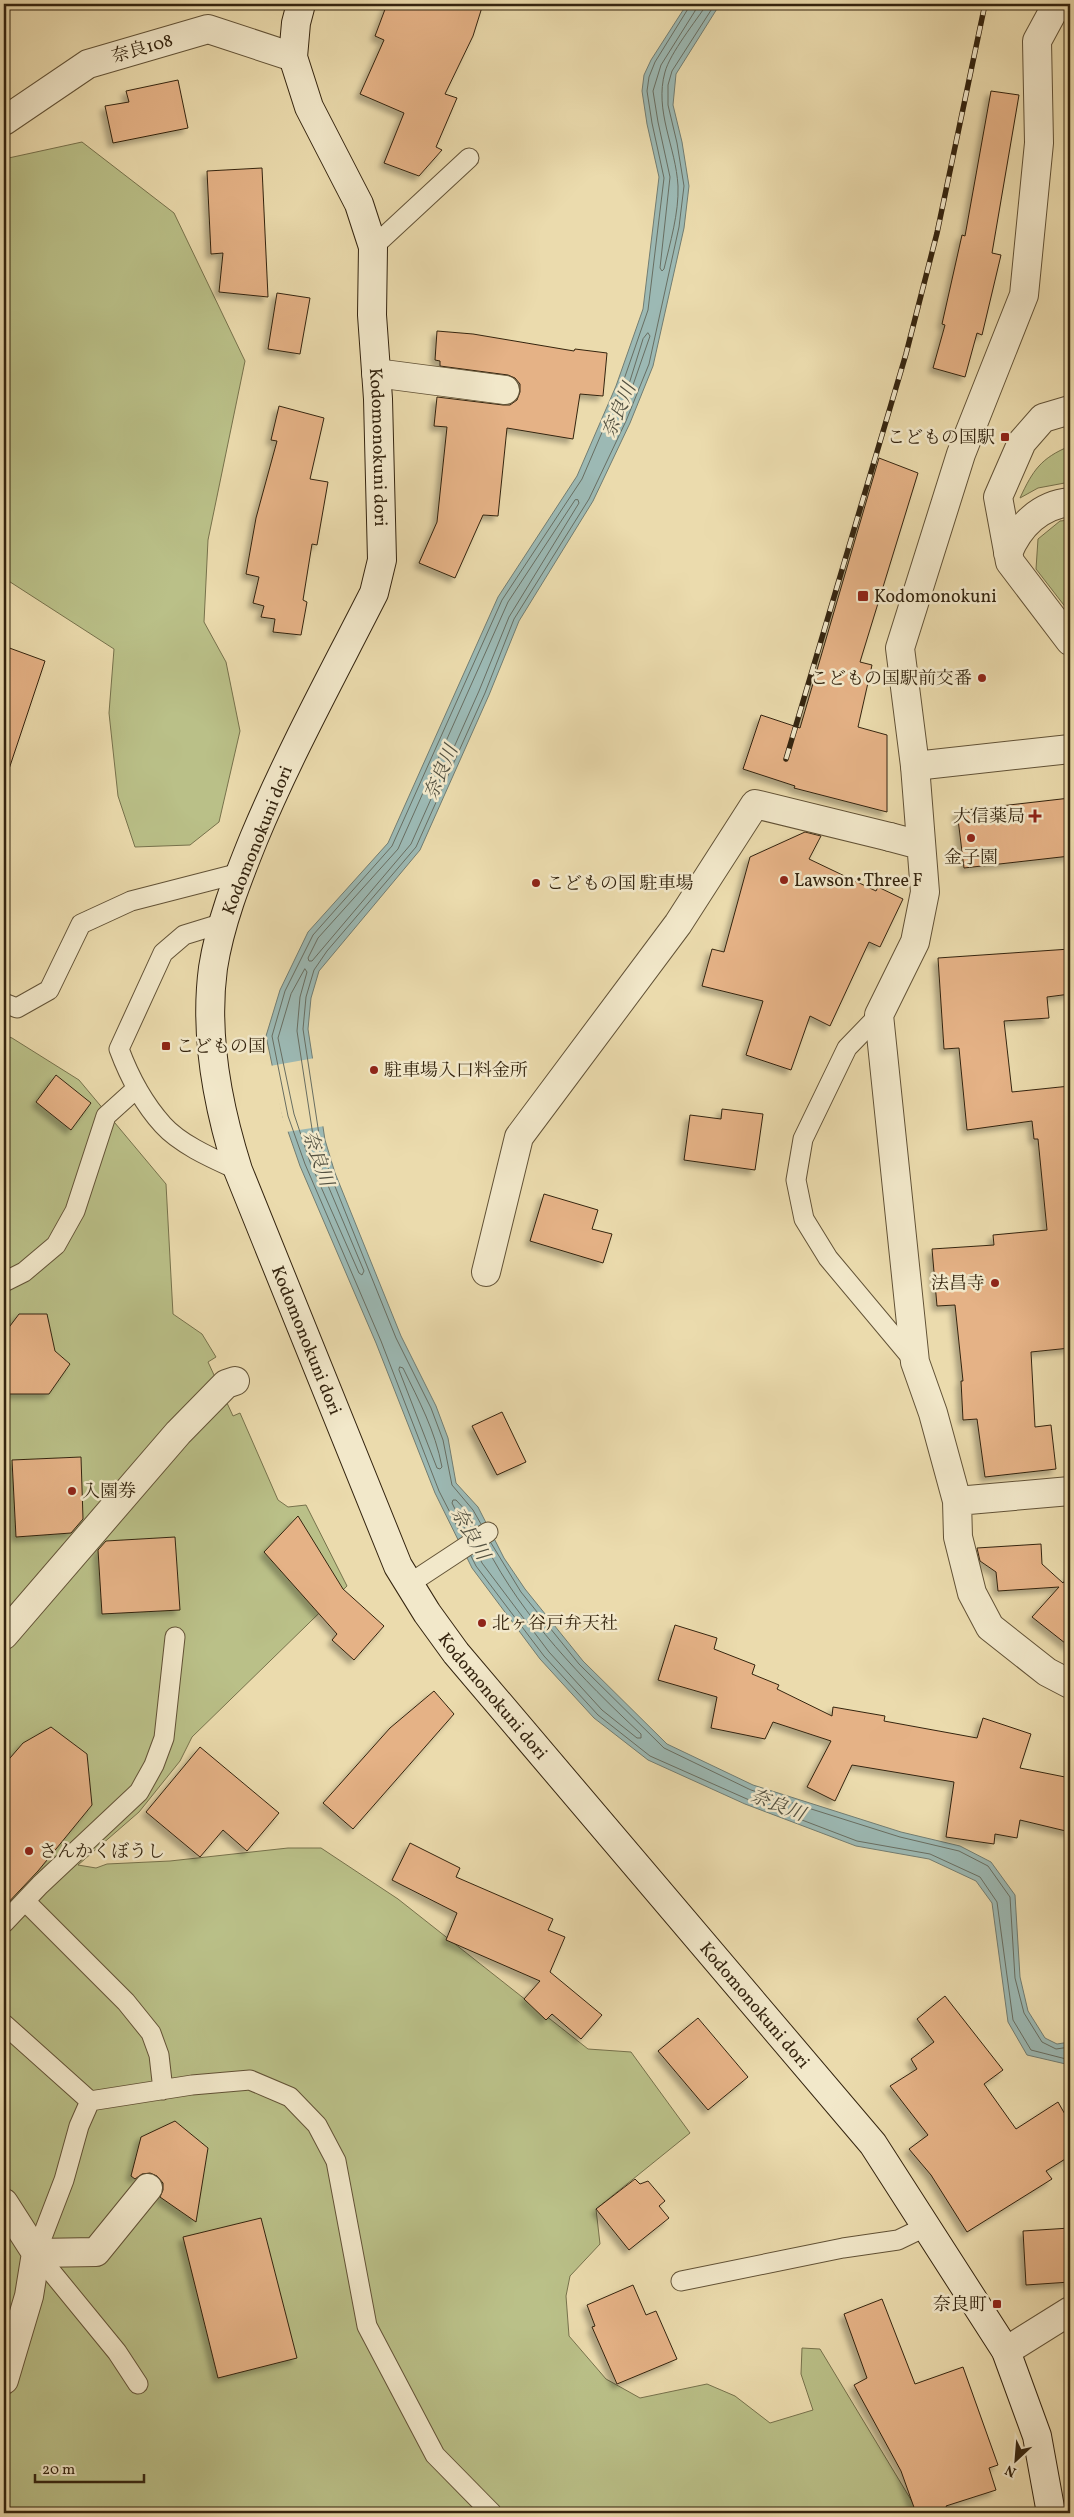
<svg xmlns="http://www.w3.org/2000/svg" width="1074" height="2517" font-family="Vollkorn,'Noto Serif JP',serif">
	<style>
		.green { fill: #bac088; stroke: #77724c }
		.water { fill: #9cb9b4; stroke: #727d72 }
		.pier { fill: #ebdbad }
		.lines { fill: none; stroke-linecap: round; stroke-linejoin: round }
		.shore { stroke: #686e62; stroke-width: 1 }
		.building { fill: #e5b286; stroke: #34240f; filter: url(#shadow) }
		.service-casing { stroke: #625236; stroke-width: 21 }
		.pedestrian-casing { stroke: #625236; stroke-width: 30 }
		.minor-casing { stroke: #625236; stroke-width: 30 }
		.tertiary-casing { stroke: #625236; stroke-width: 30 }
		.secondary-casing { stroke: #34240f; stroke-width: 30 }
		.service { stroke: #f2e8ca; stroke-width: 19 }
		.pedestrian { stroke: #f2e8ca; stroke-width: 28 }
		.minor { stroke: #f2e8ca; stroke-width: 28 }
		.tertiary { stroke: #f2e8ca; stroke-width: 28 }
		.secondary { stroke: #f2e8ca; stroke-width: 28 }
		.rail-casing { stroke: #34240f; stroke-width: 5.5 }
		.rail { stroke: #f2e8ca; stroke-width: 4; stroke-dasharray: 11; stroke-linecap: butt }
		.poi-dot { fill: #8f2418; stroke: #f2e8ca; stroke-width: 2 }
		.labels { text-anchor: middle; stroke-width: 5; stroke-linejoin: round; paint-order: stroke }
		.street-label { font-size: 18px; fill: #34240f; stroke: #f2e8ca }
		.poi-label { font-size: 18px; fill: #34240f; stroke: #f2e8ca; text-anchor: start }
		.water-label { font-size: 19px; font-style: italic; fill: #535141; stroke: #f2e8ca }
	</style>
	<defs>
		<filter id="shadow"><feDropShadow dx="-4.5" dy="4.5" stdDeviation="2.5" flood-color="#0004"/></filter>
	</defs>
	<rect width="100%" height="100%" fill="#ebdbad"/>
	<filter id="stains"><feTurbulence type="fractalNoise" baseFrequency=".004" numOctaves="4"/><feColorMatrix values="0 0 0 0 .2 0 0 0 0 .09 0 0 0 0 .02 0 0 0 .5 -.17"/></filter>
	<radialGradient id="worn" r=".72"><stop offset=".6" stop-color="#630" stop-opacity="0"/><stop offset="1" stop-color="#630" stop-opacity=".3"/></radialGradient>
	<path class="green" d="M82,142L174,213L245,361L208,540L204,622L226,662L240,731L219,822L190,845L135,847L118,796L109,713L114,649L4,578V159Z
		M1070,446V482L1038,488L1020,498C1033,470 1041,458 1070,446Z
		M1070,520V613L1036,569L1038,539L1060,521Z
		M4,1035L12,1038L79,1080L166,1184L173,1314L202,1334L216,1357L208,1362L233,1416L240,1413L278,1500L288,1507L306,1505L347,1586L192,1737L180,1761L139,1812L78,1865L96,1868L107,1864L170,1861L288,1848H321L398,1899L588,2049L631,2052L690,2133L596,2209L600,2244L570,2276L566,2296L569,2336L606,2379L640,2398L707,2384L735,2396L770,2423L813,2410L801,2374L802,2348L820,2349L919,2513H4Z"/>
	<path class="water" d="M687,4H720L676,74L673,105L682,142L689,186L684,228L653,366L630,423L593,501L519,621L489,695L420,850L319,971L311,998L308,1029L325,1140L335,1173L401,1336L436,1406L448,1438L456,1483L478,1507L504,1558L525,1589L583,1661L667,1744L753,1785L901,1832L960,1846L991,1862L1015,1895L1020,1977L1028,2011L1045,2038L1057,2044L1070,2042V2065L1027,2055L1008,2022L992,1903L976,1881L929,1859L856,1846L745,1804L648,1760L594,1718L540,1659L472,1568L435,1493L376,1343L300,1166L283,1117L266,1036L280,990L308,932L388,843L498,597L577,476L616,386L643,309L659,177L647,124L642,91L644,75L651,60Z"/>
	<path class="pier" d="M315,1058L325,1126L286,1132L270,1066Z"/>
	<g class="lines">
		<path class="shore" d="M697,4L695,11L661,65L653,91L658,122L670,177L660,268L662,271L664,269C670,243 679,213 678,186C676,147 654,111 665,72C670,53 696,21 707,4
			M648,333L650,336L633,385L630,387L629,384L643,339Z
			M578,500L579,503L509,617L479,691L411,844L312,961H309L308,958L318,938L398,849L508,602L575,500Z
			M305,969L307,972L300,997L297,1031L314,1142L324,1176L364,1271L362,1275L359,1273L310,1162L294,1114L278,1038L291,994Z
			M400,1367L403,1368C419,1401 435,1430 442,1467L440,1469L437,1468L399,1370Z
			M481,1524L473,1510L452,1485L443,1440L431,1408L396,1338L330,1174L320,1141L303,1029L306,997L314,970L327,951L416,847L485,693L514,619L589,499L626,421L649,364L679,227L684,186L677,143L668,105V85L672,71L715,4
			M467,1533L452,1503L453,1500H456L468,1513L476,1527
			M462,1536L439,1491L381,1341L305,1164L288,1116L272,1036L285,991L313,935L392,846L502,600L582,479L621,388L648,310L664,178L652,123L647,91L649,77L655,62L691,4
			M491,1543L521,1592L579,1664L664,1748L751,1790L900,1837L959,1851L988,1866L1010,1897L1015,1978L1024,2013L1042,2042L1056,2049L1070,2047
			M477,1552L482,1563L549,1652L602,1710L637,1738H641V1734C582,1679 523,1618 486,1546
			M471,1556L476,1566L544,1656L598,1715L650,1756L747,1799L857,1841L930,1854L980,1877L997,1902L1013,2020L1031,2050L1070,2060"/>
	</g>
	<path class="building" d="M387,4H483L473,36L445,94L457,98L436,147L442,150L419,176L384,163L404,113L360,94L384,40L375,36Z
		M178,80L188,128L113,143L105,106L129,102L126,91Z
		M991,91L1019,95L992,253L1001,255L982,335L977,333L965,377L933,368L945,325L942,324L962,235L965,236Z
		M262,168L268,297L219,292L223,253L211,254L207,171Z
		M277,293L310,298L300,354L268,349Z
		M437,331L473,334L574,351L575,349L607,353L603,396L580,394L573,439L507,428L498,516L483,515L455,578L419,563L437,522L447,427L434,426L437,397L503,405H510L517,400L520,392V384L515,378L508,375L440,366V361L435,360Z
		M279,406L324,418L310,479L328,482L317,545L312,544L303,600L307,602L301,635L273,632L275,619L261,617L264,606L253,603L259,577L246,574L256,518L277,441L271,440Z
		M879,458L918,473L860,662L872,665L858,727L887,735V812L794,788L795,786L743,769L761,715L800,728Z
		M4,646L45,661L9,769L4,768Z
		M1070,798V856L964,868L957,811Z
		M805,832L821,836L809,859L876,891L878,887L903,899L880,947L869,942L830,1026L810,1016L791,1070L746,1055L763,1001L702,986L712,949L724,952L750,857Z
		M1070,949V994L1047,997L1049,1018L1004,1021L1012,1092L1070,1086V1348L1031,1352L1035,1427L1051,1425L1056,1469L985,1477L977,1419L963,1420L961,1381H963L955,1305L937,1306L932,1249L994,1245L993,1235L1047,1230L1038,1139H1034L1032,1121L967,1130L959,1048L944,1049L938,958Z
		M56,1075L91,1103L71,1130L36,1102Z
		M722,1109L763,1114L755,1170L684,1160L690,1115L721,1119Z
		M544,1194L598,1210L592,1229L612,1234L603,1263L530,1241Z
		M19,1314H47L55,1351L70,1364L49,1394H9L4,1401V1334Z
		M502,1412L526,1462L497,1475L472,1426Z
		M81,1457L83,1519L71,1533L16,1537L12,1460Z
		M298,1516L343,1589L384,1626L354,1660L332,1640L337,1634L264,1552Z
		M175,1537L180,1610L102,1614L98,1550L106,1541Z
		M1041,1544L1042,1564L1063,1583L1070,1574V1647L1032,1617L1059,1587L998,1591L996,1572L980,1561L977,1548Z
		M675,1625L717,1638L714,1649L755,1665L752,1674L779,1685L777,1689L832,1716L833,1707L885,1716L884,1721L977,1738L983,1718L1031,1734L1020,1768L1070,1778V1832L1020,1820L1017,1838L995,1834L994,1844L946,1837L954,1782L852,1765L835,1801L807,1787L831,1741L773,1722L765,1739L711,1728L717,1697L658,1680Z
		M434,1691L454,1714L353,1829L323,1803L390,1728Z
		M51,1727L87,1754L92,1805L38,1871L4,1907V1765L23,1743Z
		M200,1747L279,1813L247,1851L223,1830L200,1857L146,1812Z
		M410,1843L460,1868L456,1877L553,1919L548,1930L565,1937L550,1972L602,2015L581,2039L552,2014L546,2020L524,1999L540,1981L446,1940L457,1913L392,1880Z
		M945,1996L1003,2070L984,2084L1016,2129L1058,2102L1070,2123V2156L1046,2171L1052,2179L967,2232L931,2175L909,2149L928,2135L890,2086L917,2069L911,2059L934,2042L917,2019Z
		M698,2018L748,2077L708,2110L658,2051Z
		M175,2121L208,2148L196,2222L160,2197L163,2190V2183L157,2176L150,2173L142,2174L135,2179L131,2176L141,2137Z
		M635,2179L640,2184L648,2181L665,2201L659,2206L669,2218L629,2250L596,2209Z
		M261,2218L297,2358L218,2378L183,2237Z
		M1070,2228V2282L1026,2285L1023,2231Z
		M633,2285L646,2315L656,2311L677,2359L617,2384L592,2327L595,2326L587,2305Z
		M882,2299L915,2384L963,2367L998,2465L989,2468L996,2490L946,2506L949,2513H916L901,2471L854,2385L867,2378L844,2314Z"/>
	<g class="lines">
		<defs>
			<path id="service" d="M373,247L469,158
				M223,923L184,935L163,953L119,1049C129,1076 144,1104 163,1125C181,1145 214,1159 238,1170
				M4,1003L17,1008L49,990L81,924L131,901L240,873
				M879,1015L847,1048L803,1139L796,1180L804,1219L828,1258L915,1362
				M4,1282L24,1272L56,1245L75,1211L106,1116L137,1088
				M409,1584L488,1532
				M25,1901L126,2002L151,2033L159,2055L163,2090
				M4,1923L40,1885L139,1792L154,1765L164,1738L175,1637
				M4,2024L90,2101
				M681,2281L843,2248L898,2240L927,2226
				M138,2384L117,2352L36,2253L64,2180L79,2126L90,2101L192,2085L250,2080L290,2097L317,2125L336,2161L367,2326L435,2455L492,2513"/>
			<path id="pedestrian" d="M486,1272L519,1137L678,924L755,804L890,837
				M4,1635L178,1433L226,1384L235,1381
				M4,2203L36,2253L29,2296L4,2380
				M36,2253L96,2252L148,2188"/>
			<path id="minor" d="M1057,4L1037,41L1039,143L1024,295L961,454L900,648L915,766L925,892L915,942L879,1015L915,1362L933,1413L957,1501L958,1537L972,1593L990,1627L1047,1672L1070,1684
				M4,121L88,64L208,29L293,57
				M376,373L505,390
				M1070,410L1043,418L1022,442L998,497L1010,562L1070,641
				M1008,553C1019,526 1040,505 1070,502
				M890,837L920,845
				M957,1501L1070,1491
				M1006,2351L1070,2311"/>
			<path id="tertiary" d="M915,766L1070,749"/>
			<g id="secondary">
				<path id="s1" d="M301,4L296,23L293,57L309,107L359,204L373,247L372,315L378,399L382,560L374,593C333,674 289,754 254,838C237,880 220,923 213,968C204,1035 218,1107 238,1170L398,1566L427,1613L456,1653L873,2144L1006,2351L1037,2436L1051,2513"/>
			</g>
		</defs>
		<use href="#service" class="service-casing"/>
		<use href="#pedestrian" class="pedestrian-casing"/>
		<use href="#minor" class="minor-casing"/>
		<use href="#tertiary" class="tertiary-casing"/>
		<use href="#secondary" class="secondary-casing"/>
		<use href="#service" class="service"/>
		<use href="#pedestrian" class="pedestrian"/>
		<use href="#minor" class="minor"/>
		<use href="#tertiary" class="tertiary"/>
		<use href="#secondary" class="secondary"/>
		<defs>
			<path id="rail" d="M786,759L906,354L937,233L985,4"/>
		</defs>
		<use href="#rail" class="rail-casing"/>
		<use href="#rail" class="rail"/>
	</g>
	<g class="poi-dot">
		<rect x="1000" y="432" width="10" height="10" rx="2.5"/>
		<rect x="857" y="590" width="12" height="12" rx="2.5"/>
		<circle cx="982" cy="678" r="5"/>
		<path d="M1032.5 808.5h5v5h5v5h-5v5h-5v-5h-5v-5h5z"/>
		<circle cx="971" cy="838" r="5"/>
		<circle cx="784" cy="880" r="5"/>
		<circle cx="536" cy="883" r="5"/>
		<rect x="161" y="1041" width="10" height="10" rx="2.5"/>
		<circle cx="374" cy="1070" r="5"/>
		<circle cx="995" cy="1283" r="5"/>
		<circle cx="72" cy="1491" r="5"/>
		<circle cx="482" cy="1623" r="5"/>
		<circle cx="29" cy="1851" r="5"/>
		<rect x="992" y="2299" width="10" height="10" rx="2.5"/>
	</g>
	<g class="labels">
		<g class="street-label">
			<text transform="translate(142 48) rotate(-16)" y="6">奈良108</text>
			<text dy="6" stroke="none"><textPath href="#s1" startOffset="461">Kodomonokuni dori</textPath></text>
			<text transform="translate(257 840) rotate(-68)" y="6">Kodomonokuni dori</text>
			<text dy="6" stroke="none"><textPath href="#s1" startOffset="1406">Kodomonokuni dori</textPath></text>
			<text dy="6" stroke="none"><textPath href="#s1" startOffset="1811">Kodomonokuni dori</textPath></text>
			<text dy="6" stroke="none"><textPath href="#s1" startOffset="2216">Kodomonokuni dori</textPath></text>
		</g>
		<g class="poi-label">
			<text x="995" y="443" text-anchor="end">こどもの国駅</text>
			<text x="874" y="602">Kodomonokuni</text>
			<text x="972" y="684" text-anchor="end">こどもの国駅前交番</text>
			<text x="1025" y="822" text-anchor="end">大信薬局</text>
			<text x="971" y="863" text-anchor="middle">金子園</text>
			<text x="794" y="886">Lawson･Three F</text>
			<text x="546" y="889">こどもの国 駐車場</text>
			<text x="176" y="1052">こどもの国</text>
			<text x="384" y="1076">駐車場入口料金所</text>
			<text x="985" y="1289" text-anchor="end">法昌寺</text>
			<text x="82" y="1497">入園券</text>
			<text x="492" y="1629">北ヶ谷戸弁天社</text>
			<text x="39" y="1857">さんかくぼうし</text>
			<text x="987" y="2310" text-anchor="end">奈良町</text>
		</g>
		<g class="water-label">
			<text transform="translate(618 410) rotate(-67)" y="7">奈良川</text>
			<text transform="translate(440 772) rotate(-67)" y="7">奈良川</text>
			<text transform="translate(319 1158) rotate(71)" y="7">奈良川</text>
			<text transform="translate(471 1533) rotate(60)" y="7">奈良川</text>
			<text transform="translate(778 1804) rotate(21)" y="7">奈良川</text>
		</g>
	</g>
	<rect width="1074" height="2517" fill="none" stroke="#ebdbad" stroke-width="20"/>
	<rect x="5" y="5" width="1064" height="2507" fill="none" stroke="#34240f" stroke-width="2.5"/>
	<rect x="10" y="10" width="1054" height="2497" fill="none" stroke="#34240f"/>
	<g transform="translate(1016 2460) rotate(206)" stroke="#f2e8ca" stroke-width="4" paint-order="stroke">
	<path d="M0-4L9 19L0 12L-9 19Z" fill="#34240f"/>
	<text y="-8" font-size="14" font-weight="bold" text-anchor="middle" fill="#34240f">N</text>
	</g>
	<path d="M35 2474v8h109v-8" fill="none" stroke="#34240f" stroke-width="2.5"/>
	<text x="42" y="2474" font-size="15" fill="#34240f" stroke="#f2e8ca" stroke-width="4" paint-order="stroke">20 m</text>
	<rect width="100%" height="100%" filter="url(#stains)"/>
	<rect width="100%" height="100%" fill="url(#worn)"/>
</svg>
